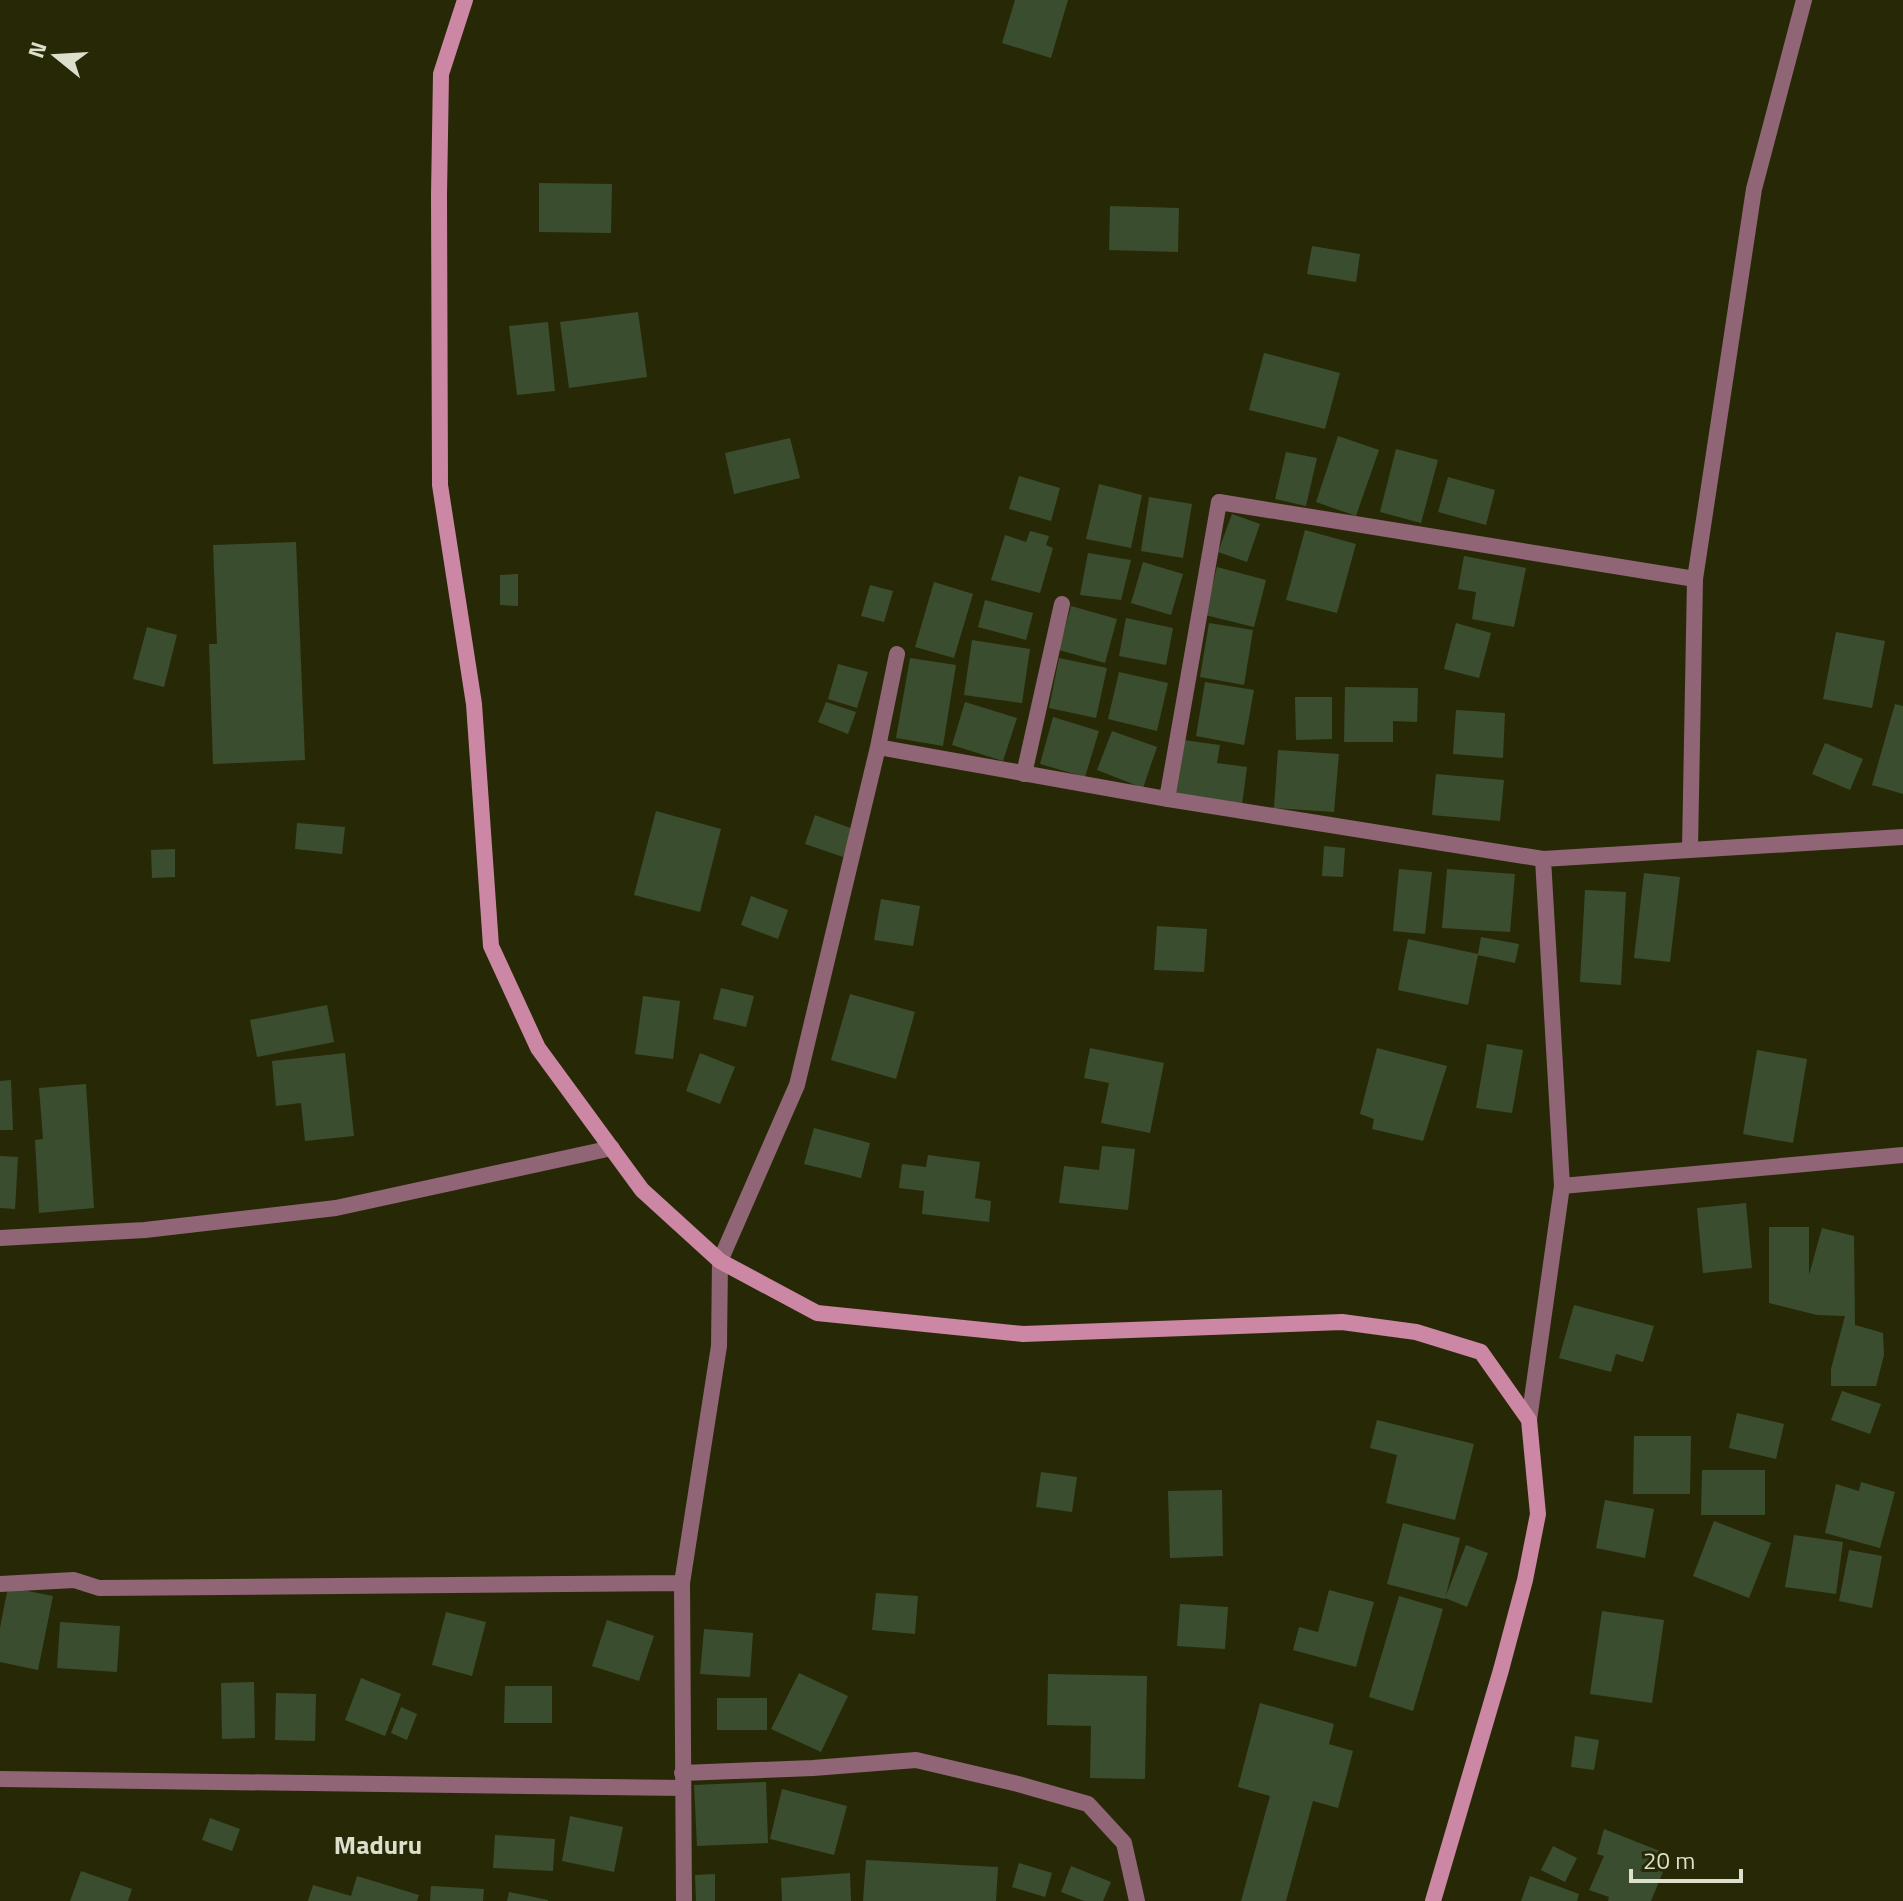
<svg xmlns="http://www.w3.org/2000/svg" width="1903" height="1901" font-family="'Titillium Web',sans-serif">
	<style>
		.building { fill: #3b4d2f }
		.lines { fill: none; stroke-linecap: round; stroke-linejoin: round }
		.street { stroke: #906576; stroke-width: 16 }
		.secondary { stroke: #cb87a3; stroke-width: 16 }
		.labels { text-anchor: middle; stroke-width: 6; stroke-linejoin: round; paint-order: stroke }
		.quarter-label { font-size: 26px; font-weight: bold; fill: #dcdfcb; stroke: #272906 }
	</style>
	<rect width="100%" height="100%" fill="#272906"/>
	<path class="building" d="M1015,0H1068L1051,58L1002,43Z
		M539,183L612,184L611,233L539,232Z
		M1110,206L1179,208L1178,252L1109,250Z
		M1312,246L1360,254L1356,282L1307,274Z
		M638,312L647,377L569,388L560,322Z
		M548,322L555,391L517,395L509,326Z
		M1264,353L1340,373L1325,429L1249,410Z
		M1338,436L1379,450L1356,516L1316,502Z
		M790,438L800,478L734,494L725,453Z
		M1396,449L1438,460L1421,523L1380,512Z
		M1286,452L1317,458L1306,506L1275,499Z
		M1019,476L1060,488L1051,521L1009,509Z
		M1448,477L1495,490L1486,525L1438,512Z
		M1099,484L1142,495L1131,548L1086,539Z
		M1149,497L1192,504L1183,558L1141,551Z
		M1232,514L1260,524L1247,562L1218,552Z
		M1305,530L1356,544L1337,613L1286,600Z
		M1030,531L1049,536L1046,545L1053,548L1040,593L991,580L1005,535L1026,542Z
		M296,542L305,760L213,764L209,644H217L213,545Z
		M1088,553L1131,560L1121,600L1080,595Z
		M1464,556L1526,568L1514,627L1472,619L1476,592L1458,589Z
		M1143,562L1183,574L1171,615L1131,603Z
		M1217,567L1266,580L1254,627L1205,615Z
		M518,574V606L500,605V575Z
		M934,582L973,594L954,658L915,647Z
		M870,585L893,591L884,622L861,616Z
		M985,600L1033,613L1026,640L978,627Z
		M1071,606L1117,619L1105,663L1059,650Z
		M1126,618L1173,628L1166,665L1119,656Z
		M1209,623L1253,630L1244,685L1200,677Z
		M1456,623L1491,633L1479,678L1444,669Z
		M147,627L177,635L164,687L133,679Z
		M1836,632L1885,641L1872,708L1823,699Z
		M972,640L1030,649L1022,703L964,695Z
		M910,658L956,665L943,746L896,738Z
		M1059,658L1107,668L1096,718L1049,708Z
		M838,664L868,672L857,708L828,699Z
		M1119,672L1168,683L1157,731L1108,719Z
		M1205,682L1254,690L1244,745L1196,736Z
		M1345,687L1418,688L1417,722L1393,721V742H1344Z
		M1295,697H1332V739L1296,740Z
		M826,702L856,712L848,734L818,722Z
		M965,702L1017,718L1003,761L952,745Z
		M1895,704L1903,706V794L1872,785Z
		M1456,710L1505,713L1503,758L1453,754Z
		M1053,717L1099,731L1085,777L1040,764Z
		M1112,731L1157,747L1143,788L1097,770Z
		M1183,740L1220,745L1217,763L1247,767L1242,805L1174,795Z
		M1825,743L1863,759L1850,790L1812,774Z
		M1278,750L1339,754L1334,812L1274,808Z
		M1436,774L1504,780L1500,821L1432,815Z
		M656,811L721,829L700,912L634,895Z
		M815,815L853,829L843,857L805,844Z
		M297,823L345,827L342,854L295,849Z
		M1324,846L1345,848L1343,877L1322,876Z
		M175,849V877L152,878L151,850Z
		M1399,869L1432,872L1425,934L1393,931Z
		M1447,869L1515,874L1510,932L1442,928Z
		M1644,873L1680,877L1670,962L1634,958Z
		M1585,890L1626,892L1621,985L1580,982Z
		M751,896L788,910L778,939L741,925Z
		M881,899L920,906L913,946L874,940Z
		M1157,926L1207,929L1204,972L1154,970Z
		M1481,937L1519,944L1515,963L1478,955L1468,1005L1398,990L1408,939L1478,954Z
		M721,988L754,996L746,1027L713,1019Z
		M850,994L915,1012L896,1079L831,1060Z
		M643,996L680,1001L673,1059L635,1054Z
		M327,1005L334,1042L257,1057L250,1020Z
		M1487,1044L1523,1050L1512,1113L1476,1108Z
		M1090,1048L1164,1063L1150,1133L1101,1123L1109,1083L1084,1078Z
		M1377,1048L1447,1066L1423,1141L1372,1129L1374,1119L1360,1114Z
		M1757,1050L1807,1059L1793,1143L1743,1134Z
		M345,1053L354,1136L305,1141L301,1103L276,1106L272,1061Z
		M700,1053L735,1067L720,1104L686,1091Z
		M11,1080L13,1130H0V1081Z
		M86,1084L94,1208L39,1213L35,1140L43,1139L39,1088Z
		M814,1128L870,1143L861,1178L804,1164Z
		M1102,1146L1135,1149L1128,1210L1059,1203L1064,1166L1099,1170Z
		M928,1155L980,1162L975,1198L991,1201L989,1222L922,1214L924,1191L899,1188L902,1164L926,1167Z
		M0,1156L18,1157L15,1209L0,1208Z
		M1746,1203L1752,1268L1703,1273L1697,1208Z
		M1769,1227H1809V1275L1822,1228L1854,1236L1855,1325L1883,1333L1884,1355L1876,1386H1831V1369L1845,1316L1817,1315L1769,1303Z
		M1574,1305L1654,1326L1643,1362L1616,1354L1611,1372L1559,1358Z
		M1842,1391L1881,1404L1870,1434L1831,1420Z
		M1737,1413L1784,1424L1776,1459L1729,1448Z
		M1377,1420L1474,1444L1455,1520L1386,1503L1397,1455L1370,1448Z
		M1634,1436H1691L1690,1494H1633Z
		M1702,1470H1765V1515H1701Z
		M1041,1472L1077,1477L1072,1512L1036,1507Z
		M1861,1482L1895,1492L1880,1548L1825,1533L1836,1484L1859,1491Z
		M1222,1490L1223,1556L1170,1558L1168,1491Z
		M1605,1500L1654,1509L1645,1558L1596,1548Z
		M1714,1521L1771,1543L1749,1598L1693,1576Z
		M1403,1523L1460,1538L1445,1599L1387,1584Z
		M1794,1535L1843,1542L1836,1594L1785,1587Z
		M1466,1545L1488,1553L1467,1607L1445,1598Z
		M1849,1550L1882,1556L1872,1608L1839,1601Z
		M8,1587L53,1596L38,1670L0,1662V1628Z
		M1329,1590L1374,1602L1356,1667L1293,1650L1299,1627L1318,1632Z
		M876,1593L918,1596L915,1634L872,1630Z
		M1399,1596L1443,1609L1413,1711L1369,1697Z
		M1180,1604L1228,1607L1225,1649L1177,1646Z
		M1602,1611L1664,1620L1652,1703L1590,1694Z
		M446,1612L486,1622L472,1676L432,1665Z
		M607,1620L654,1636L639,1681L592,1666Z
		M60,1622L120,1626L117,1672L57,1668Z
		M704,1629L753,1633L750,1677L700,1674Z
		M799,1673L848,1696L821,1752L771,1729Z
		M1048,1674L1147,1676L1145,1779L1090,1778L1091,1726L1047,1725Z
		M361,1678L401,1694L385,1736L345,1720Z
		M254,1682L255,1738L222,1739L221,1683Z
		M505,1686H552V1723H504Z
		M276,1693L316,1694L315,1741L275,1740Z
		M717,1698H767V1730H717Z
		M1260,1703L1334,1724L1329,1744L1353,1751L1338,1808L1313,1801L1286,1901H1241L1270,1796L1238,1787Z
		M401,1707L417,1714L407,1740L391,1733Z
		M1575,1736L1599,1740L1594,1770L1571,1767Z
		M766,1782L768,1843L697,1846L694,1785Z
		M782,1789L847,1806L834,1855L770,1839Z
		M570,1816L623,1827L614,1872L562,1861Z
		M210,1818L240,1829L232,1851L202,1840Z
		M1604,1829L1670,1855L1651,1901H1608L1609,1897L1589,1890L1604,1856L1597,1854Z
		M495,1835L555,1839L553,1871L493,1868Z
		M1553,1846L1577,1858L1565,1882L1541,1870Z
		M866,1860L998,1867L996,1901H863Z
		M1019,1863L1052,1873L1045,1897L1012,1887Z
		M1071,1866L1111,1882L1103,1901H1084L1061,1892Z
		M81,1871L132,1889L128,1901H70Z
		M850,1873L851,1901H782L781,1878Z
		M715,1874V1901H696L695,1875Z
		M357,1876L419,1895L417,1901H308L313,1885L351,1896Z
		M1530,1876L1579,1894L1577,1901H1521Z
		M431,1886L484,1889L483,1901H430Z
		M509,1892L548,1900V1901H507Z"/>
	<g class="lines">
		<path class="street" d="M878,747L1167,799L1543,859L1562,1186L1529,1420
			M1024,774L1062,604
			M1167,799L1219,502L1695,579
			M1690,849L1695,579L1754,189L1804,0
			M1543,859L1903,837
			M1562,1186L1903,1155
			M0,1238L145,1230L336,1208L612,1148
			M0,1584L74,1580L99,1588L682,1583
			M682,1773L813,1768L916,1760L1018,1784L1088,1804L1124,1843L1137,1901
			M0,1779L682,1788
			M684,1901L682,1583L719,1346L720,1261L797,1085L878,747L897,654"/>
		<path class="secondary" d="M465,0L441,74L439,195L440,485L474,704L491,946L538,1048L642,1190L720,1261L817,1313L1023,1334L1342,1322L1416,1332L1481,1352L1529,1420L1538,1514L1525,1580L1501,1670L1433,1901"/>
	</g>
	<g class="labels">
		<g class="quarter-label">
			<text x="378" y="1854">Maduru</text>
		</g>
	</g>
	<g transform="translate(56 56) rotate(288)" stroke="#272906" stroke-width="6" paint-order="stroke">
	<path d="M0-6L14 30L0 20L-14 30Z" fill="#dcdfcb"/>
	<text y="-12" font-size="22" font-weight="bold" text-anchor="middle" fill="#dcdfcb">N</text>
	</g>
	<path d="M1631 1869v12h110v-12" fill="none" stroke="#dcdfcb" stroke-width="4"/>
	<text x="1643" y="1869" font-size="24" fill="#dcdfcb" stroke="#272906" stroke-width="6" paint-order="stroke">20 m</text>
</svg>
